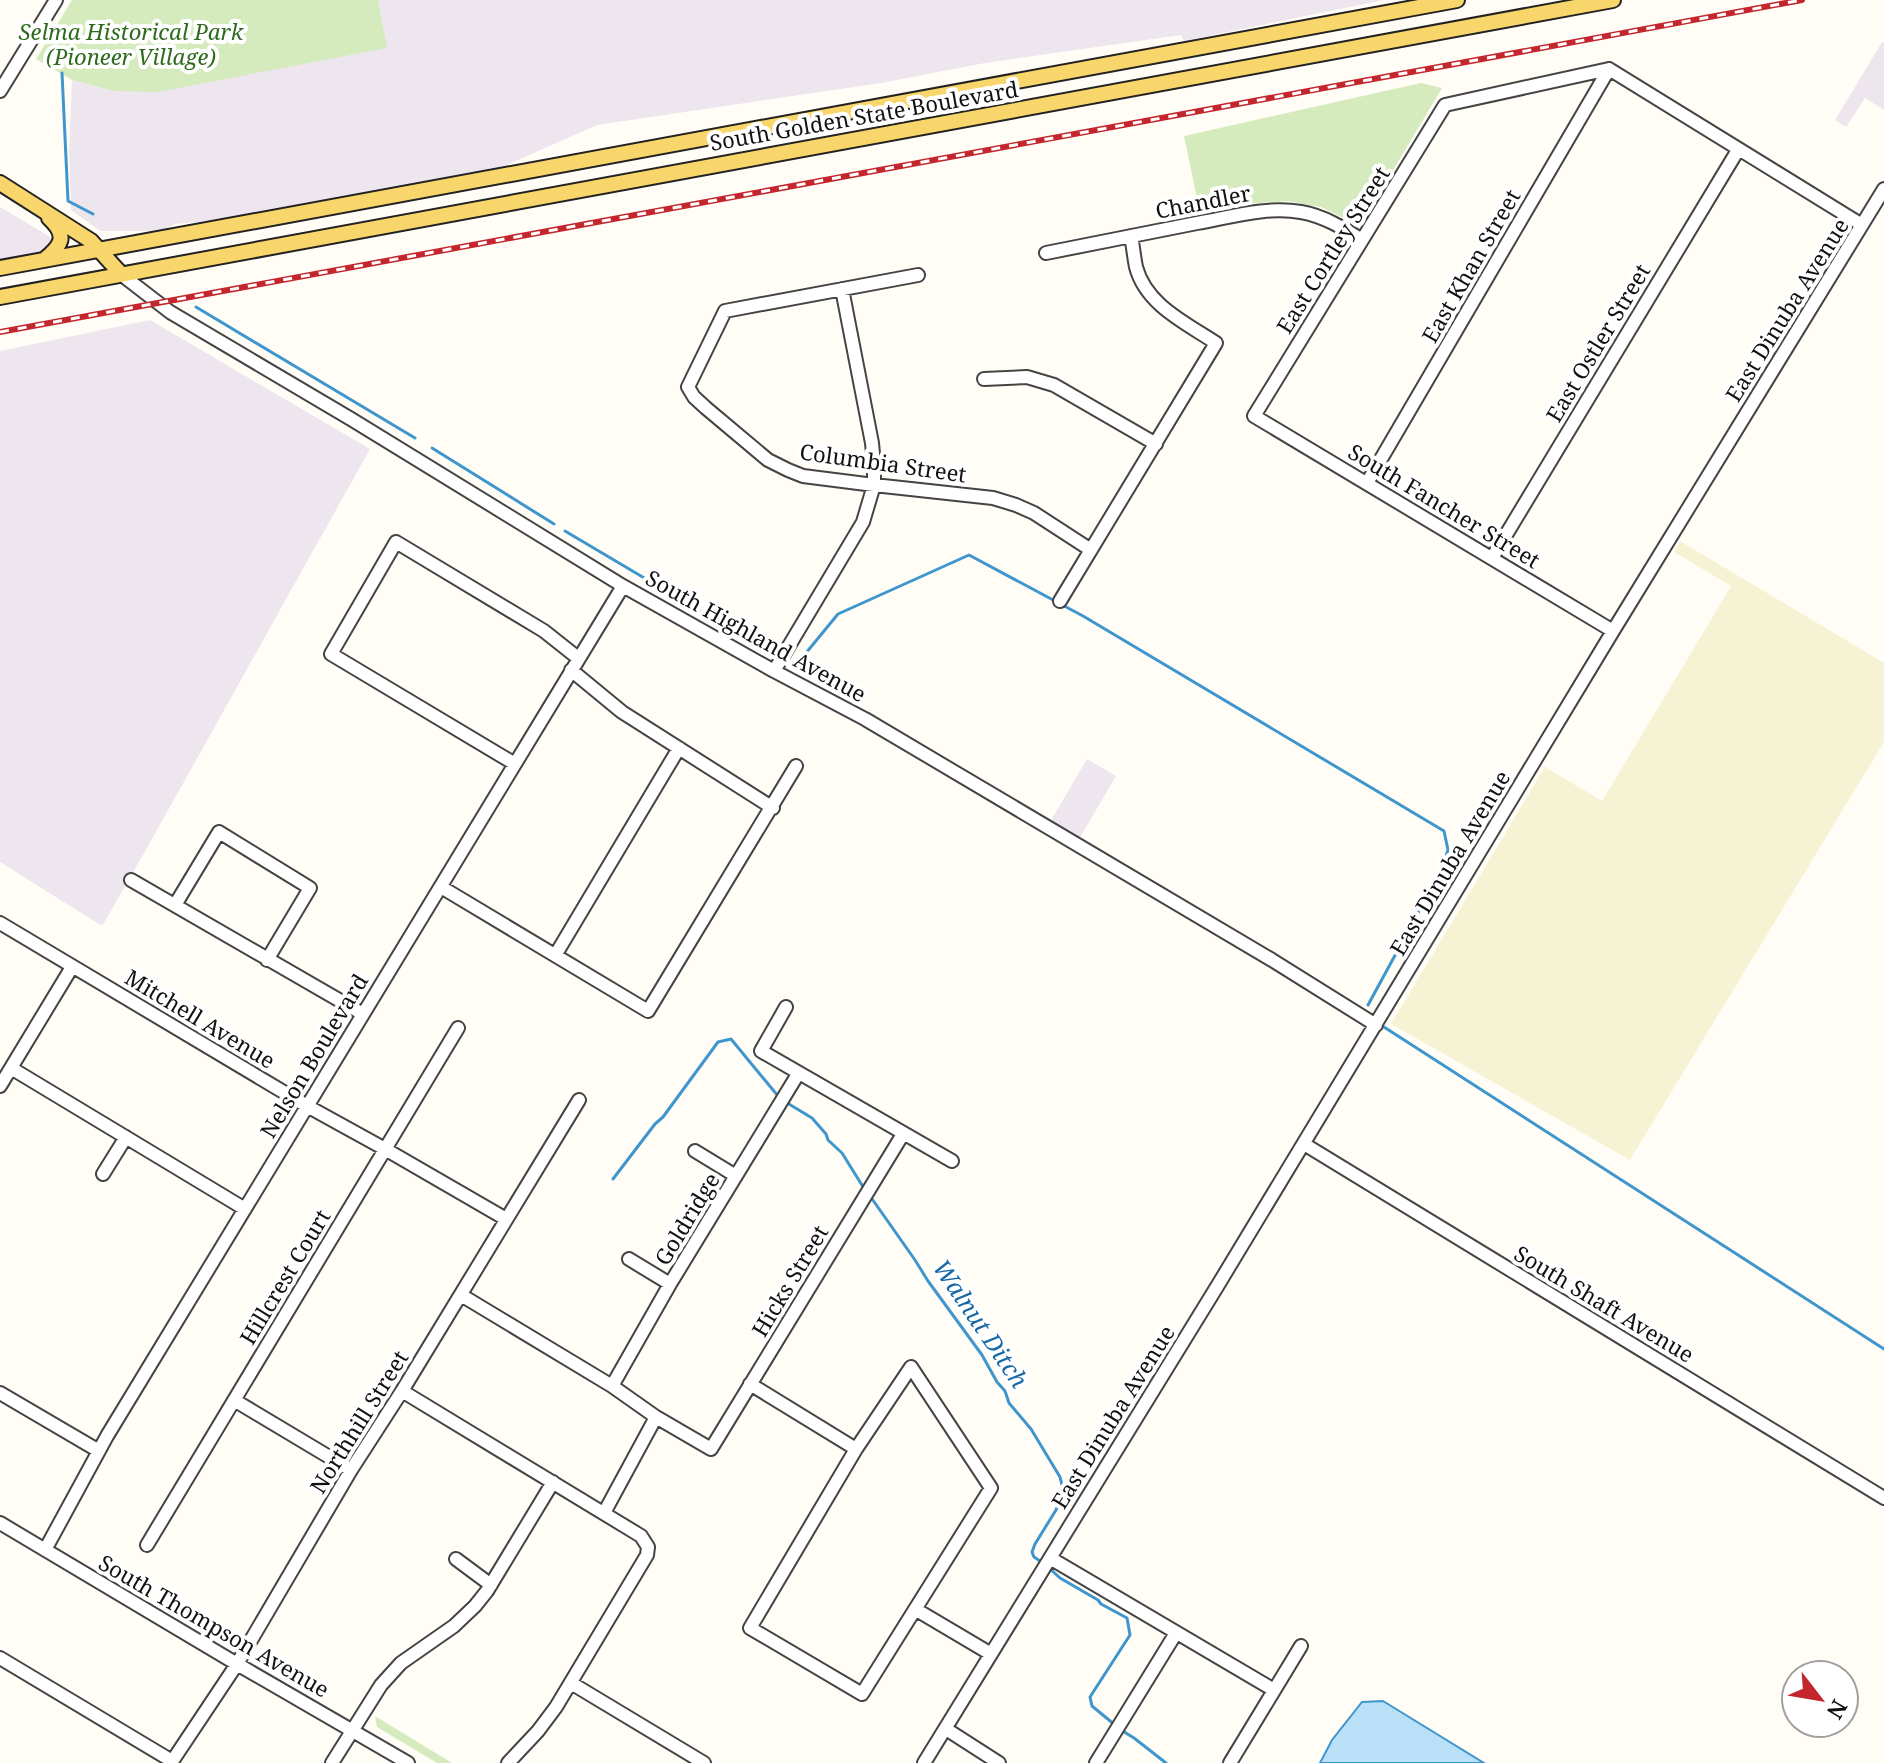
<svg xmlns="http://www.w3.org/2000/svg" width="1884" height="1763" font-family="'Noto Serif',serif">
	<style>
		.industrial { fill: #eee6ef }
		.farmland { fill: #f6f3d4 }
		.green { fill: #d5ebbd }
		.water { fill: #b9e0f7; stroke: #3f96cf; stroke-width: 2 }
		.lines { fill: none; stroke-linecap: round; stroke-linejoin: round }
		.stream { stroke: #3f96cf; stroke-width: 3 }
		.minor-casing { stroke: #444; stroke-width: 16 }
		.major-casing { stroke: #222; stroke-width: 18 }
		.minor { stroke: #fff; stroke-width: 12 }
		.major { stroke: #f9d66b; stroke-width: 14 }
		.rail-casing { stroke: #c4262e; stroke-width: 6 }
		.rail { stroke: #fff; stroke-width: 3; stroke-dasharray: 9; stroke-linecap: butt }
		.labels { text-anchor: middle; stroke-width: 8; stroke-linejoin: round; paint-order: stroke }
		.park-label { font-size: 22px; font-style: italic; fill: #2f6b1f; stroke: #fff }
		.street-label { font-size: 22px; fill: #111; stroke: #fff }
		.water-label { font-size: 24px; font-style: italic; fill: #1768a6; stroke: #fff }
	</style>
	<rect width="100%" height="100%" fill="#fffdf5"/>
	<path class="industrial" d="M378,0H1384L1184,41L1181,35L985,63L881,83L597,125L484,175L238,218L175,224L162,231H100L71,210L69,153L72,80L114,91L386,48Z
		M1882,42L1884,43V110L1865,98L1846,127L1835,120Z
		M0,207L57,241L60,255L0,269Z
		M150,320L370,449L143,855L102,926L0,862V351Z
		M1087,759L1116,776L1079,839L1050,822Z"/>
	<path class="farmland" d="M1680,541L1884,663V742L1630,1160L1391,1024L1545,767L1602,801L1700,638L1731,586L1674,552Z"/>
	<path class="green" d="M72,0H378L387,48L158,92L114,91L72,80L36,59Z
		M1421,83L1442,88L1364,219L1352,222L1321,207L1288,201L1256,203L1200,213L1184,136Z
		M375,1716L452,1763H437L377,1727Z"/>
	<path class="water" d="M1383,1701L1484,1763H1320L1332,1740L1362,1702Z"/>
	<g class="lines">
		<path class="stream" d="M62,73L68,201L93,214
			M196,307L415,438
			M432,448L554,524
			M565,531L700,611
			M801,659L838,614L969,555L1083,616L1444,831L1448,850L1442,869L1368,1005
			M1384,1027L1884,1349
			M784,1101L812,1118L826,1134L828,1140L842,1153L865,1190
			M613,1179L655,1124L663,1117L718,1042L731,1039L778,1096
			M870,1196L915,1260L928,1281L982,1355L997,1382L1005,1391L1009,1403L1031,1429L1060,1477L1064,1493L1056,1510L1035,1544L1032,1552L1034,1557L1043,1563
			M1049,1568L1060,1578L1098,1600L1101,1604L1127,1618L1130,1635L1090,1697L1092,1706L1115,1725
			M1121,1730L1134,1738L1166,1763"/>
		<defs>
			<path id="minor" d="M1609,69L1445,105L1254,416L1613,631
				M1609,69L1862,225
				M0,91L56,0
				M1046,253C1096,243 1147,233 1197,223C1231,217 1267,206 1301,212C1324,216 1343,228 1362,240
				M122,275L170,312L351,419L623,586L774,671L865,719L1272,960L1376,1025
				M918,275L725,311L688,387L694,397L706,408L768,460L788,470L803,476L874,485L993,498L1016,505L1034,513L1091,550
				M984,379L1027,377L1054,385L1156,444
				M1367,483L1609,69
				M1492,558L1738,150
				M1060,601L1216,343C1186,323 1146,305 1136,267C1134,257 1133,246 1131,236
				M571,670L622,712L773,808
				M774,671L863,522L874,485V464L872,443L842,289
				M515,764L331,654L396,542L544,631L578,658
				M131,880L363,1014
				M441,887L648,1011L796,766
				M175,905L219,832L310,888L267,960
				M0,923L307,1106L385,1149L506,1219
				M556,954L679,748
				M786,1007L761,1051L952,1161
				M11,1068L245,1209
				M0,1086L72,967
				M1304,1144L1884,1498
				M695,1151L736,1176
				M103,1174L126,1137
				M629,1259L670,1284
				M461,1295L612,1386L656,1417L711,1449L903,1134
				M911,1367L991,1488L862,1694L750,1628L856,1449Z
				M750,1384L856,1449
				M612,1386L670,1284L798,1074
				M402,1391L641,1536L648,1547L647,1555L556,1707L538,1731L508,1763
				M0,1393L99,1451
				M234,1400L351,1470
				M604,1513L656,1417
				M0,1523L237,1664L408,1763
				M147,1545L458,1028
				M45,1550L107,1436L623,586
				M1050,1558L1274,1690
				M456,1559L491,1585
				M915,1609L991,1654
				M0,1658L172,1761
				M571,1683L704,1763
				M946,1729L999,1763
				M171,1763L237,1664L351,1470L402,1391L579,1100
				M332,1763L381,1685L401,1663L454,1626L475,1606L487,1591L553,1482
				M924,1763L1218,1285L1613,631L1884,189
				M1096,1763L1176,1633
				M1230,1763L1301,1646"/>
			<path id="major" d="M0,183L91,241L122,275
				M44,260C62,245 68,236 49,218
				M0,268L1457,0
				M0,297L1613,0"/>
		</defs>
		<use href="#minor" class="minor-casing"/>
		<use href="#major" class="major-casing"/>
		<use href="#minor" class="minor"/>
		<use href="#major" class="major"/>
		<defs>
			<path id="rail" d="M0,332L1802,0"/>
		</defs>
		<use href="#rail" class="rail-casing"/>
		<use href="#rail" class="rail"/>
	</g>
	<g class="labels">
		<g class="park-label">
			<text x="131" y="40">Selma Historical Park<tspan x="131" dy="25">(Pioneer Village)</tspan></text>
		</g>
		<g class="street-label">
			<text transform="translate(864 116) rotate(-10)" y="8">South Golden State Boulevard</text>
			<text transform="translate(1203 202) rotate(-11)" y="8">Chandler</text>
			<text transform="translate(1333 250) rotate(-58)" y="8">East Cortley Street</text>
			<text transform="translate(1471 266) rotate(-60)" y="8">East Khan Street</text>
			<text transform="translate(1787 310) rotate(-58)" y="8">East Dinuba Avenue</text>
			<text transform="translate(1598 343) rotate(-59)" y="8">East Ostler Street</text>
			<text transform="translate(883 463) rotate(8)" y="8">Columbia Street</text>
			<text transform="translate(1444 506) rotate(31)" y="8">South Fancher Street</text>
			<text transform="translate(756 636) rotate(29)" y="8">South Highland Avenue</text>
			<text transform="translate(1450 863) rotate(-59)" y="8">East Dinuba Avenue</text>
			<text transform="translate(200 1019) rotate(31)" y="8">Mitchell Avenue</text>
			<text transform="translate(314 1056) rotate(-59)" y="8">Nelson Boulevard</text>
			<text transform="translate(687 1219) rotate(-59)" y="8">Goldridge</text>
			<text transform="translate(285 1277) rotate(-59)" y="8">Hillcrest Court</text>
			<text transform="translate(790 1281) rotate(-59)" y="8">Hicks Street</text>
			<text transform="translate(1604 1304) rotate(31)" y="8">South Shaft Avenue</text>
			<text transform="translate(1113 1417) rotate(-58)" y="8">East Dinuba Avenue</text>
			<text transform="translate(359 1422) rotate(-58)" y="8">Northhill Street</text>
			<text transform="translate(214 1626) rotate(30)" y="8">South Thompson Avenue</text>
		</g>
		<g class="water-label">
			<text transform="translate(980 1324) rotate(56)" y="8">Walnut Ditch</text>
		</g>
	</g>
	<g transform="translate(1820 1699) rotate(121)"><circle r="38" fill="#ffffff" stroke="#a0a0a0" stroke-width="2"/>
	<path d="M0-6L14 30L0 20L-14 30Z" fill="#c4262e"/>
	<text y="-12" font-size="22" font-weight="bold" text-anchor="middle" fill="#111111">N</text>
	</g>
</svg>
